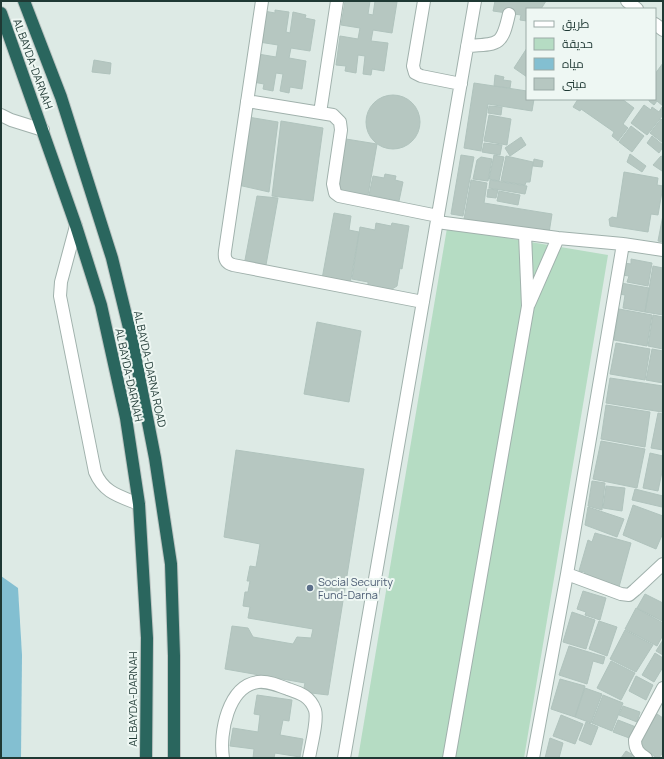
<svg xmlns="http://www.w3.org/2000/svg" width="664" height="759" font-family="Manrope,Cairo,sans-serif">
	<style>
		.green { fill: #b5dcc3 }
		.water { fill: #83bfd1 }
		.building { fill: #b6c7c1; stroke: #b0c3bd }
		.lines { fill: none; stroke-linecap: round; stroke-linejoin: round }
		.minor-tunnel { stroke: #b7c7c2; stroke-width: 12; stroke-dasharray: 12 6; stroke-linecap: butt }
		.minor-casing { stroke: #a0b1ac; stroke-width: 14 }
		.highway-casing { stroke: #bcc4c2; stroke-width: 14 }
		.minor { stroke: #fff; stroke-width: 12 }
		.highway { stroke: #2a665e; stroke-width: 12 }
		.service-dot { fill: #5c6f8a; stroke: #eef7f3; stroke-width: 1.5 }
		.labels { text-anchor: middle; stroke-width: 4; stroke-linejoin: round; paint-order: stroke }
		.street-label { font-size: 11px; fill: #1f3934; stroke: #eef7f3 }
		.service-label { font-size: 11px; fill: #4e5e75; stroke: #eef7f3; text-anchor: start }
	</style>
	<rect width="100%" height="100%" fill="#ddeae5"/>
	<path class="green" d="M447,228L608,255L524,758H358Z"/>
	<path class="water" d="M1,576L18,588L22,655L21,758H1Z"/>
	<path class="building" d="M345,1H370L368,14L373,15L375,1L397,2L392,33L373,30L371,41L388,43L384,71L372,69L371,75L363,74L365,56L358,55L356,73L345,71L346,66L336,65L340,36L358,39L360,28L341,25Z
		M495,1H546L541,9H527V21L520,20L521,15L493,11Z
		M275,10L289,12L286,32L290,33L293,12L306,15L305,18L315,20L310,51L291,48L289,58L306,61L302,89L290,87L289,93L280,91L283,74L276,73L273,91L263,89L264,84L253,82L258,54L276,57L278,45L259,42L264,11L275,13Z
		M527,48V77L514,68Z
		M94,60L111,63L110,74L92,72Z
		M663,63V106L657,101L654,105L649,101V99H655V74Z
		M495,75L504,77L503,80L511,81L510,88L494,86Z
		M474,83L527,91V99H534L532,111L488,104L481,151L464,148Z
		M366 122a27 27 0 1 1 54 0a27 27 0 1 1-54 0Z
		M578,99H622L634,108L623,124L628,128L618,141L612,136L614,132L581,109L580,111L573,107Z
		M644,105L651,110L652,107L659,112L662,107L663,108V115L647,135L631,123Z
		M489,106L502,107L501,115L488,113Z
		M489,115L511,119L507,145L484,141Z
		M248,117L278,122L269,192L238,185Z
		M661,119L663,121V143L650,133Z
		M281,121L323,128L313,201L272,196Z
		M631,126L644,136L632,152L619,142Z
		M652,136L663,145V147L659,153L647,143Z
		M521,137L526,145L510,156L505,148Z
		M346,139L377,144L368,195L336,189Z
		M484,143L502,145L500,155L482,152Z
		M630,154L646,166L642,172L627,162Z
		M461,155L474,157L463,216L451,214Z
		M494,155L504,157L499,181L489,179Z
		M506,156L533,162L530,182H526L525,185L501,181Z
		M661,156L663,157V170L662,171L653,165Z
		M481,157L492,159L488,181L473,179L477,160Z
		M534,159L543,161L542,167L533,166Z
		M624,172L658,178L657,185L663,186L658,215L651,214L648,232L610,226L609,219L612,217L617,218Z
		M385,174L396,176L395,180L403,182L399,201L369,195L373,176L384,178Z
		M471,180L487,183L484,203L552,214L549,233L464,219Z
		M490,180L527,186L525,194L489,188Z
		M488,189L498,190L496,198L487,197Z
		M499,191L520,195L518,205L497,201Z
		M257,196L278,198L266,265L245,260Z
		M334,213L351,216L349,230L359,232L350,285L322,279Z
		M663,215V242L658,241Z
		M376,223L391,226L392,223L409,226L402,269L400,268L397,286L392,289L368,285V282L352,279L360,227L375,230Z
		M631,259L652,263L648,286L627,282L629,276L622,275L624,263L631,264Z
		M653,266L663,268V315L645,312Z
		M621,283L649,288L645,312L623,308L625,295L619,294Z
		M619,309L652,315L647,346L614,340Z
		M653,315L663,317V349L648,346Z
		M317,322L361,331L349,402L304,394Z
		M616,343L650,349L645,380L610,374Z
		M652,349L663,351V383L646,380Z
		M610,378L663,386L662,412L606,403Z
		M606,405L650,412L645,447L601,439Z
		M658,413L663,414V450L651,448Z
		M601,441L645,449L637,488L593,479Z
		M236,450L364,469L328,695L303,692L305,683L225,669L232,626L248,628L253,637L293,644L297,637L311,638L313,629L248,618L250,607L243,606L245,592H248L250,581H247L250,566L256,567L260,544L224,537Z
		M650,453L663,456V467L658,491L643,488Z
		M592,481L605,483L602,510L588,506Z
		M606,486L625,488L622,511L603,508Z
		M635,489L663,496L662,507L632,500Z
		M633,505L663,516V533L656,549L623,535Z
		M588,507L624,519L617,537L585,525Z
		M595,533L631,543L619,587L583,577L585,572L579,571L588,540L592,542Z
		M583,591L606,598L600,620L585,615L586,612L577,609Z
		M645,594L663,603L662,621L637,608Z
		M636,608L663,623V635L657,646L625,629Z
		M572,612L595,620L586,649L563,642Z
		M599,621L617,627L607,656L589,649Z
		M625,630L653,645L636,672L610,659Z
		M663,640V655L656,651Z
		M569,646L605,657L603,664L593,661L587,684L559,675Z
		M655,653L663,658V667L654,682L642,675Z
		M611,661L635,673L621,700L597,688Z
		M636,676L653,685L646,700L629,691Z
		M560,679L585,686L575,717L551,709Z
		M585,688L602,694L591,723L575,717Z
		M257,695L292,700L289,721L283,720L280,735L303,739L300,757L275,753L274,758H253L254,749L230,746L233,728L258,732L260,715L254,714Z
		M603,695L623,703L612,731L592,723Z
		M623,706L640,712L637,722L619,715Z
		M657,714L663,718V752L659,758H657L637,745Z
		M561,715L583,724L575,744L553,736Z
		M618,720L636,727L632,739L613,732Z
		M586,722L598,727L591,745L579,740Z
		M550,738L563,743L559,758H545Z
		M626,751L633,755L631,758H621Z"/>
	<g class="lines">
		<path class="minor-tunnel" d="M509,14L511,1"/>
		<defs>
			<path id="minor" d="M262,1L225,251C224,258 226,263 233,265L423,302
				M424,1L413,66L415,73L421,76L461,84
				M627,1L637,9
				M655,24L663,30
				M467,46C499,44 502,46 509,14
				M247,101L333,115L340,122L341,130L333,184L335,193L339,196L438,216
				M320,113L337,1
				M1,115L11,120L43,130
				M437,222L558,238L623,244L663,250
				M76,226L61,282L60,296L95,472C104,493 119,496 139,504
				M529,304L558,238
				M567,574L621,594L629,595L635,590L663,564
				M223,758C219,733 228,686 258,682C268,681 278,685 288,689C300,693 310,696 315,710C318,720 311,746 309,758
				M344,758L475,1
				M449,758L528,306L525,234
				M533,758L567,574L623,244
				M646,758C638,753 635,749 635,740L663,688"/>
			<path id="highway" d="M24,1L61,97L112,258L132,340L155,458L171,564L174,656V758
				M1,13L76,226L101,305L126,418L139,504L147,638L146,758"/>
		</defs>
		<use href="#minor" class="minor-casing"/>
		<use href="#highway" class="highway-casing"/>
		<use href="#minor" class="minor"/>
		<use href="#highway" class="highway"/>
	</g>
	<circle class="service-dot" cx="310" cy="588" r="4"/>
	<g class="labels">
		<g class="street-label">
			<text transform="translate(33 64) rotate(70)" y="4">AL BAYDA-DARNAH</text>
			<text transform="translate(150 369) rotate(78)" y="4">AL BAYDA-DARNA ROAD</text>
			<text transform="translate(129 375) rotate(78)" y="4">AL BAYDA-DARNAH</text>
			<text transform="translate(133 699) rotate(-90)" y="4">AL BAYDA-DARNAH</text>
		</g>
		<g class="service-label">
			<text x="318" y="586">Social Security<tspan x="318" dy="13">Fund-Darna</tspan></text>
		</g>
	</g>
	<rect width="664" height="759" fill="none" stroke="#1f3934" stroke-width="4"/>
	<rect x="526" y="8" width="130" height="92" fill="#eef7f3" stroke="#9baba7"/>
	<rect x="534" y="21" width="20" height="6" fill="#ffffff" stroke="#9baba7"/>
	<text x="562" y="28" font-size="12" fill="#1f3934">طريق</text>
	<rect x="534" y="38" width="20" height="12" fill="#b5dcc3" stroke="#9baba7"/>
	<text x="562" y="48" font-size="12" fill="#1f3934">حديقة</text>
	<rect x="534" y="58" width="20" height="12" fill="#83bfd1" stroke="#9baba7"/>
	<text x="562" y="68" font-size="12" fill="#1f3934">مياه</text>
	<rect x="534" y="78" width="20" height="12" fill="#b6c7c1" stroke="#9baba7"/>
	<text x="562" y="88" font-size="12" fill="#1f3934">مبنى</text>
</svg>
